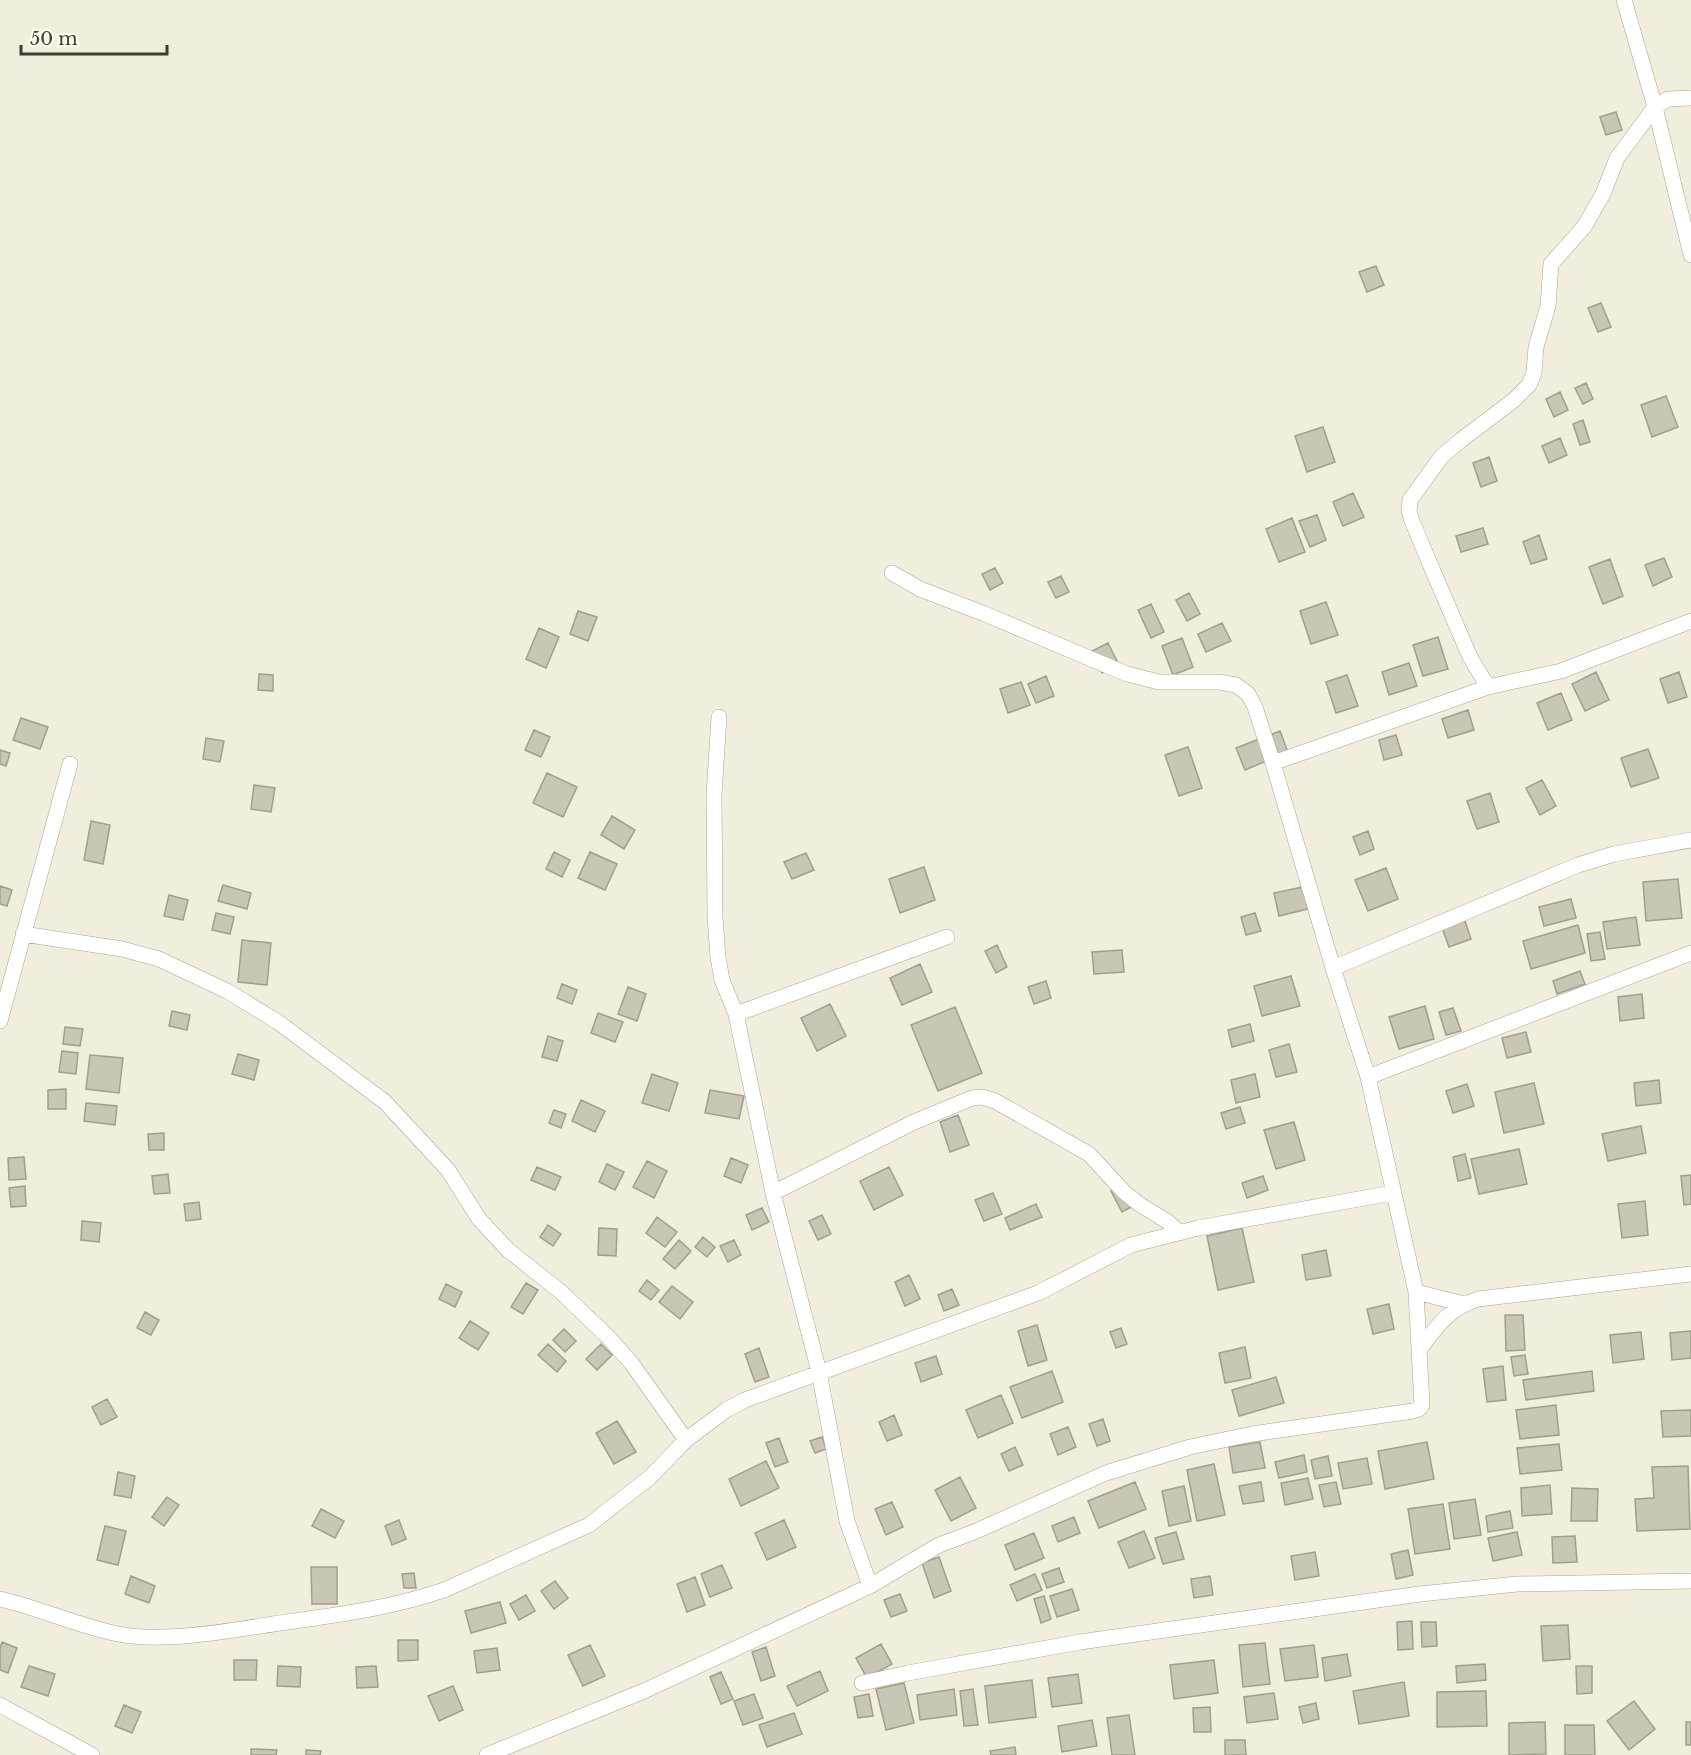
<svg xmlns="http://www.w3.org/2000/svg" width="1691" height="1755" font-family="'Libre Baskerville',serif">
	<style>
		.building { fill: #c9c6b5; stroke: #a29e8e; stroke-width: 1.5 }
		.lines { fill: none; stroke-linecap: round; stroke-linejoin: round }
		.street-casing { stroke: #a8a595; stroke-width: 16 }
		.street { stroke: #fff; stroke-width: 15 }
	</style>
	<rect width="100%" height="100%" fill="#f1eedd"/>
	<path class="building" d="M1616,112L1622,130L1606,135L1600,117Z
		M1376,266L1384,285L1367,292L1359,272Z
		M1601,303L1611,327L1598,332L1588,308Z
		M1586,383L1593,399L1583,404L1575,388Z
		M1560,392L1568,410L1554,417L1546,399Z
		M1666,396L1678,427L1652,437L1641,405Z
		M1583,420L1590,442L1580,445L1573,424Z
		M1323,427L1335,462L1307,472L1295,436Z
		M1560,438L1567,455L1549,463L1542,446Z
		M1489,457L1497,481L1481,487L1473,463Z
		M1353,493L1364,517L1343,526L1333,502Z
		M1317,515L1326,540L1310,547L1299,521Z
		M1292,518L1305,552L1279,562L1266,529Z
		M1483,528L1488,544L1461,552L1456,536Z
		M1539,535L1547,559L1531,564L1523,542Z
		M1664,558L1672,577L1653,586L1645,565Z
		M1610,559L1623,596L1603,604L1589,567Z
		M995,568L1003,583L990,590L982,574Z
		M1061,576L1069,592L1056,598L1048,582Z
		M1189,593L1200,614L1187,621L1176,600Z
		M1326,602L1338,635L1311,644L1300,611Z
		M1151,604L1164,632L1151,638L1138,610Z
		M578,611L597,617L588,641L570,634Z
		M1222,623L1231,641L1206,652L1198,634Z
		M539,628L559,637L546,668L526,659Z
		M1438,637L1448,669L1423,676L1413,645Z
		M1182,638L1193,667L1173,675L1162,646Z
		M1108,643L1119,665L1102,673L1092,651Z
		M1409,663L1417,686L1389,695L1382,672Z
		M1596,672L1609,700L1585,711L1572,684Z
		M1679,672L1687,697L1668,703L1660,679Z
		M259,674L273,675V691L258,690Z
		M1347,675L1358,706L1336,713L1326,682Z
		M1046,676L1054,696L1036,703L1028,684Z
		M1021,682L1030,705L1008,713L1000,689Z
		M1561,693L1572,720L1548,730L1537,703Z
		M1468,710L1474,730L1448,738L1442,719Z
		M21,718L48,727L40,749L13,740Z
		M534,730L550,737L541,757L525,750Z
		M1280,731L1288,752L1245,770L1236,748Z
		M1396,735L1402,755L1384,760L1379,740Z
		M206,738L224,741L220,762L203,759Z
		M1188,747L1202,788L1179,796L1165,755Z
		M1648,749L1659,778L1631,787L1621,758Z
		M0,750L10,753L6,766L0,764Z
		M547,773L577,787L563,817L533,803Z
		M1542,780L1556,806L1540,815L1526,788Z
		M254,785L275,788L271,812L251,809Z
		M1490,793L1499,822L1477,829L1467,801Z
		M612,816L635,830L624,849L601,835Z
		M91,821L110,825L103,864L84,860Z
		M1368,831L1374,849L1360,855L1353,837Z
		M554,852L570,860L562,877L546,869Z
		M590,852L617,864L605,890L578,878Z
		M806,853L814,870L792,879L784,862Z
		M924,867L935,900L900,913L889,879Z
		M1386,868L1398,899L1368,911L1355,880Z
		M1678,879L1682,918L1646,921L1643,882Z
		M223,885L251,893L247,909L218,901Z
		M0,886L12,890L7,906L0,904Z
		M1303,887L1308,909L1279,916L1274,893Z
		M169,895L188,900L183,920L164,916Z
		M1571,899L1576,918L1544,926L1539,907Z
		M216,913L234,917L230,934L212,930Z
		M1255,913L1261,931L1246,935L1241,917Z
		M1636,917L1640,945L1607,949L1603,922Z
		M1464,918L1471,939L1449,947L1441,925Z
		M1578,925L1585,953L1531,969L1523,941Z
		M1600,932L1605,959L1591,961L1587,934Z
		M242,940L271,943L267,985L238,982Z
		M997,945L1007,967L996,973L985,951Z
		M1122,950L1124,972L1094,974L1092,952Z
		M920,964L932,992L902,1005L890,978Z
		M1580,971L1585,984L1557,994L1553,981Z
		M1291,976L1300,1006L1262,1016L1254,986Z
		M1046,981L1051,998L1034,1004L1028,987Z
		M562,984L577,990L572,1004L557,998Z
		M628,987L646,994L637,1021L618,1014Z
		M1642,994L1644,1018L1620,1021L1618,997Z
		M830,1004L846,1036L817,1051L801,1018Z
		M1425,1006L1434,1039L1399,1049L1389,1017Z
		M955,1007L982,1073L938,1091L911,1025Z
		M1453,1008L1461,1031L1446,1035L1439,1012Z
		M172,1011L190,1015L187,1030L169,1026Z
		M598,1013L623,1022L615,1042L591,1033Z
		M1250,1024L1254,1041L1232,1047L1228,1030Z
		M65,1027L83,1029L80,1046L63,1044Z
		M1526,1032L1531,1052L1507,1058L1502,1038Z
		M548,1036L563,1041L557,1061L542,1057Z
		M1289,1044L1297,1072L1276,1077L1269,1050Z
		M62,1051L78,1053L76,1074L59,1072Z
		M238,1054L259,1060L254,1080L232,1074Z
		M90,1055L123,1058L119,1093L86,1089Z
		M652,1074L678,1083L669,1111L642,1103Z
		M1255,1074L1260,1097L1236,1103L1231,1080Z
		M1659,1080L1661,1103L1636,1106L1634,1083Z
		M1534,1083L1544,1124L1504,1133L1495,1092Z
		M1467,1084L1474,1106L1453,1113L1446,1091Z
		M66,1089V1109H48V1090Z
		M710,1090L744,1096L739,1119L705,1113Z
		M581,1100L605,1111L595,1132L572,1121Z
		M86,1103L117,1106L115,1125L84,1121Z
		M1240,1107L1245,1123L1226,1129L1221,1113Z
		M554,1110L566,1114L561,1128L549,1123Z
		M958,1115L969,1145L950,1152L940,1122Z
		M1294,1122L1305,1160L1276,1169L1264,1130Z
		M1641,1126L1646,1153L1608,1161L1602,1134Z
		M164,1133V1150H149L148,1134Z
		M1519,1149L1527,1184L1479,1194L1471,1159Z
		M1465,1154L1471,1178L1458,1181L1453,1157Z
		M24,1157L26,1179L9,1180L8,1158Z
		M731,1158L748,1165L741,1183L724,1176Z
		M647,1161L667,1171L654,1198L633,1187Z
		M607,1164L624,1172L615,1190L599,1182Z
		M537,1167L561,1177L555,1190L531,1180Z
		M889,1167L903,1195L874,1210L860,1181Z
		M168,1174L170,1193L154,1194L152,1176Z
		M1691,1175V1204L1684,1205L1681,1176Z
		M1263,1176L1268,1190L1247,1198L1242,1183Z
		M1124,1184L1135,1205L1122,1212L1111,1191Z
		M25,1186L26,1206L11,1207L9,1188Z
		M993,1193L1002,1214L984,1221L975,1200Z
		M1645,1201L1648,1235L1622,1238L1618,1204Z
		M199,1202L201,1219L186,1221L184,1204Z
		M1036,1204L1042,1217L1010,1230L1005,1218Z
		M762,1208L769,1222L752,1230L746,1215Z
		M822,1215L831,1234L818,1240L809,1221Z
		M657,1217L677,1232L665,1247L646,1233Z
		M82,1221L101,1223L99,1242L81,1240Z
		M548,1225L561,1234L553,1246L540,1237Z
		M599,1228L617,1229L616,1256L598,1255Z
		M1242,1228L1254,1282L1218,1290L1207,1236Z
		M703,1237L715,1247L707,1257L695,1247Z
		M679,1240L691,1251L675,1269L663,1259Z
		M734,1240L741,1255L728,1262L720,1246Z
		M1326,1250L1331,1276L1306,1280L1302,1255Z
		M909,1275L920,1299L905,1306L895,1282Z
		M647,1280L659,1290L651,1300L639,1291Z
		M526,1283L538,1290L523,1314L511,1307Z
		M446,1284L462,1292L455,1307L439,1299Z
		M672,1286L693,1302L680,1319L659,1302Z
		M952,1289L959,1305L944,1311L938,1295Z
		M1389,1304L1394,1329L1373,1334L1367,1309Z
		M145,1312L159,1320L151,1335L137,1328Z
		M1505,1315H1523L1525,1350L1506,1351Z
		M470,1321L489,1333L478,1350L459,1338Z
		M1037,1325L1047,1360L1028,1366L1018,1331Z
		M1121,1328L1127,1344L1116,1348L1110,1332Z
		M564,1329L576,1341L565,1352L553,1340Z
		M1691,1331V1358L1672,1360L1670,1333Z
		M1641,1332L1644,1359L1613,1363L1610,1335Z
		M548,1344L566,1361L557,1372L538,1355Z
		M601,1344L612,1355L597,1370L586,1359Z
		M1245,1347L1251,1378L1225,1383L1219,1353Z
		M759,1348L769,1377L755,1382L745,1354Z
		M1525,1355L1528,1374L1514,1376L1511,1357Z
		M936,1356L942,1374L921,1382L915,1363Z
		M1503,1366L1506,1400L1487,1402L1483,1369Z
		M1052,1371L1063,1402L1022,1418L1010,1387Z
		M1592,1371L1594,1391L1526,1400L1523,1380Z
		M1276,1377L1284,1403L1239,1416L1232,1390Z
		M1001,1395L1013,1423L978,1438L966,1410Z
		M107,1399L117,1417L101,1425L92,1407Z
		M1556,1405L1559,1435L1520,1439L1516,1410Z
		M1691,1410V1436L1663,1437L1661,1411Z
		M894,1415L902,1435L887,1441L879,1422Z
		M1103,1419L1110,1441L1097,1446L1089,1424Z
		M617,1421L636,1452L614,1464L596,1433Z
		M1068,1427L1076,1447L1058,1455L1050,1434Z
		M822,1437L826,1449L815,1453L810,1441Z
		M779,1438L788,1462L775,1467L766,1443Z
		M1260,1442L1265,1468L1233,1473L1229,1447Z
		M1427,1442L1434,1479L1385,1489L1378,1451Z
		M1559,1444L1562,1470L1520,1474L1517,1448Z
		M1015,1447L1023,1465L1009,1471L1001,1454Z
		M1304,1455L1307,1472L1279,1478L1275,1462Z
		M1328,1456L1332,1476L1315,1479L1311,1460Z
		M1367,1458L1372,1484L1343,1489L1338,1463Z
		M766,1461L779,1488L741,1506L729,1479Z
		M1214,1464L1225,1515L1197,1521L1187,1470Z
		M1688,1466L1690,1529L1637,1531L1635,1499L1654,1498L1652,1467Z
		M118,1472L135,1476L131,1498L114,1495Z
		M960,1477L976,1508L951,1521L935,1490Z
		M1308,1478L1313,1499L1285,1505L1281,1483Z
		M1135,1482L1146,1509L1099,1528L1088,1501Z
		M1261,1482L1264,1501L1243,1504L1239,1486Z
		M1336,1482L1341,1504L1324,1507L1319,1485Z
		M1550,1485L1552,1514L1522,1516L1521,1488Z
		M1184,1486L1191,1521L1169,1526L1162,1491Z
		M1572,1488L1598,1489L1597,1521H1571Z
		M167,1497L179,1505L164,1526L152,1517Z
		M1475,1499L1481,1535L1454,1539L1449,1503Z
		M892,1502L903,1527L886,1535L875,1509Z
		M1443,1504L1450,1549L1415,1554L1408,1509Z
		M321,1509L344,1521L335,1538L312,1526Z
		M1510,1511L1513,1528L1488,1532L1486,1516Z
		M1074,1517L1080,1533L1058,1542L1052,1526Z
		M399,1520L406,1539L392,1545L385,1526Z
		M784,1520L796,1547L767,1560L755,1533Z
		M105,1526L126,1531L118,1565L97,1560Z
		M1144,1531L1155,1558L1129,1568L1118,1542Z
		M1176,1532L1184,1559L1163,1564L1155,1538Z
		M1517,1532L1522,1555L1493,1561L1488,1538Z
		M1034,1533L1044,1558L1015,1570L1005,1545Z
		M1575,1536L1577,1562L1553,1563L1552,1537Z
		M1408,1550L1413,1575L1396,1579L1391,1554Z
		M1315,1552L1319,1576L1295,1580L1291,1556Z
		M939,1557L951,1591L934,1598L922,1563Z
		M722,1565L732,1588L710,1597L701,1574Z
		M311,1567H337V1604H312Z
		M1059,1568L1064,1582L1047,1588L1042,1574Z
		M414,1573L416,1588H404L402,1574Z
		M1035,1574L1042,1590L1017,1601L1010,1585Z
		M131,1576L155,1586L149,1603L125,1594Z
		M1210,1576L1213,1595L1194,1598L1191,1579Z
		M695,1577L705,1605L687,1612L677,1584Z
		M555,1581L568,1598L554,1609L541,1591Z
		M1072,1589L1079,1610L1057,1617L1050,1596Z
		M900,1594L907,1611L891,1617L884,1600Z
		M526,1595L535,1611L519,1620L510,1604Z
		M1044,1596L1051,1619L1041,1623L1034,1599Z
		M500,1602L506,1623L471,1633L465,1611Z
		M1412,1621L1413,1649L1398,1650L1397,1622Z
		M1421,1622H1436L1437,1646L1422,1647Z
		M1568,1625L1570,1659L1543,1661L1541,1626Z
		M398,1640H418V1660L398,1661Z
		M2,1642L17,1648L8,1673L0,1670V1648Z
		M1265,1643L1270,1684L1243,1687L1239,1645Z
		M881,1644L892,1664L867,1678L856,1658Z
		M590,1645L605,1676L583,1686L568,1655Z
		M1314,1645L1318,1677L1285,1681L1280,1649Z
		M766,1647L775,1676L761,1681L752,1652Z
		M497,1648L500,1670L477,1673L474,1651Z
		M1347,1654L1351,1676L1325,1681L1322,1658Z
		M234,1660H257L256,1680H234Z
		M1214,1660L1218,1693L1174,1699L1170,1665Z
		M1485,1664L1486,1680L1457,1683L1456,1666Z
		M29,1666L55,1674L48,1696L21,1687Z
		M278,1666L301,1667L300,1687L277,1686Z
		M376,1666L378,1687L357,1688L356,1667Z
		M1576,1666H1592V1693L1577,1694Z
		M820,1671L828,1691L797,1706L787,1686Z
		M721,1672L733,1699L721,1704L710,1677Z
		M1078,1674L1082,1703L1052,1707L1048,1678Z
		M1032,1680L1036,1717L989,1723L985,1686Z
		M1404,1682L1409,1716L1359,1724L1353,1691Z
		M904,1683L914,1723L886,1730L876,1689Z
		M453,1686L463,1710L439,1721L428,1696Z
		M954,1689L957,1715L920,1720L917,1695Z
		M973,1689L978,1725L964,1726L960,1691Z
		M1486,1691L1487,1726L1437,1727V1692Z
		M1274,1693L1278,1719L1247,1723L1244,1697Z
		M754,1694L763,1718L743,1725L734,1701Z
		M869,1694L873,1716L858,1718L854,1697Z
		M1634,1701L1655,1729L1629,1750L1607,1721Z
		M1316,1703L1319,1719L1303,1723L1299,1707Z
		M124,1705L141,1712L132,1733L115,1726Z
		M1210,1707L1211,1732H1194L1193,1708Z
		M794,1713L802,1734L767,1747L759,1725Z
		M1129,1715L1135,1755H1112L1107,1718Z
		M1092,1720L1097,1746L1062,1752L1058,1726Z
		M1545,1722L1546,1754L1509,1755V1723Z
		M1686,1722H1691V1745H1686Z
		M1565,1725H1594L1595,1755H1565Z
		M1225,1740H1245L1246,1755H1225Z
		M1015,1747L1016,1755H991L990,1751Z
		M251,1749L277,1750L276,1755H251Z
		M306,1750L321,1751L320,1755H306Z"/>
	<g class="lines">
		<defs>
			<path id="street" d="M1624,0L1655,107L1691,255
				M1488,687L1470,657L1436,578L1412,521L1409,511L1410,500L1442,456L1461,440L1514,400L1529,385L1534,373L1536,347L1548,306L1551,264L1584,227L1603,194L1617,158L1655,107L1668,99L1691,98
				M719,717L714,795L715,917L718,957L722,980L736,1014L773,1193L819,1372L847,1521L870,1586
				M1273,763L1488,687L1561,671L1691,621
				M23,934L122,949L159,959L227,991L278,1022L385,1102L448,1170L479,1219L508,1250L561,1292L610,1339L632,1364L686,1440
				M1333,968L1578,865L1614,854L1691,840
				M736,1014L947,937
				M0,1021L70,764
				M1368,1077L1691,953
				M773,1193L914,1122L972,1098L982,1097L995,1101L1089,1154L1124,1192L1139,1204L1168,1222L1180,1233
				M1416,1292L1464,1304
				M1419,1350C1437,1326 1448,1309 1478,1299L1691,1274
				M0,1599C40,1608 78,1626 118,1634C162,1643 229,1631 273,1624C330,1616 389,1609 444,1590L589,1525L649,1478L686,1440L726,1410L745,1400L1038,1293L1131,1245L1198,1228L1392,1193
				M862,1683L908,1673L1080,1642L1420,1594L1517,1584L1691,1581
				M0,1705L92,1755
				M487,1755L644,1691L870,1586L939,1545L974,1532L1106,1473L1190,1447L1252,1434L1413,1411L1419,1409L1422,1405L1416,1292L1368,1077L1333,968L1273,763L1255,707L1248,694L1236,685L1219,682H1159L1127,674L985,614L920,589L892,573"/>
		</defs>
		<use href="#street" class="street-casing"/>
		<use href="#street" class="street"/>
	</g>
	<path d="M21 45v9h146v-9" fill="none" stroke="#3e3c36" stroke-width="3"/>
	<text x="30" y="45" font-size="18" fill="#3e3c36" stroke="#fffbea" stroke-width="4.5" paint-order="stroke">50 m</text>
</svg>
